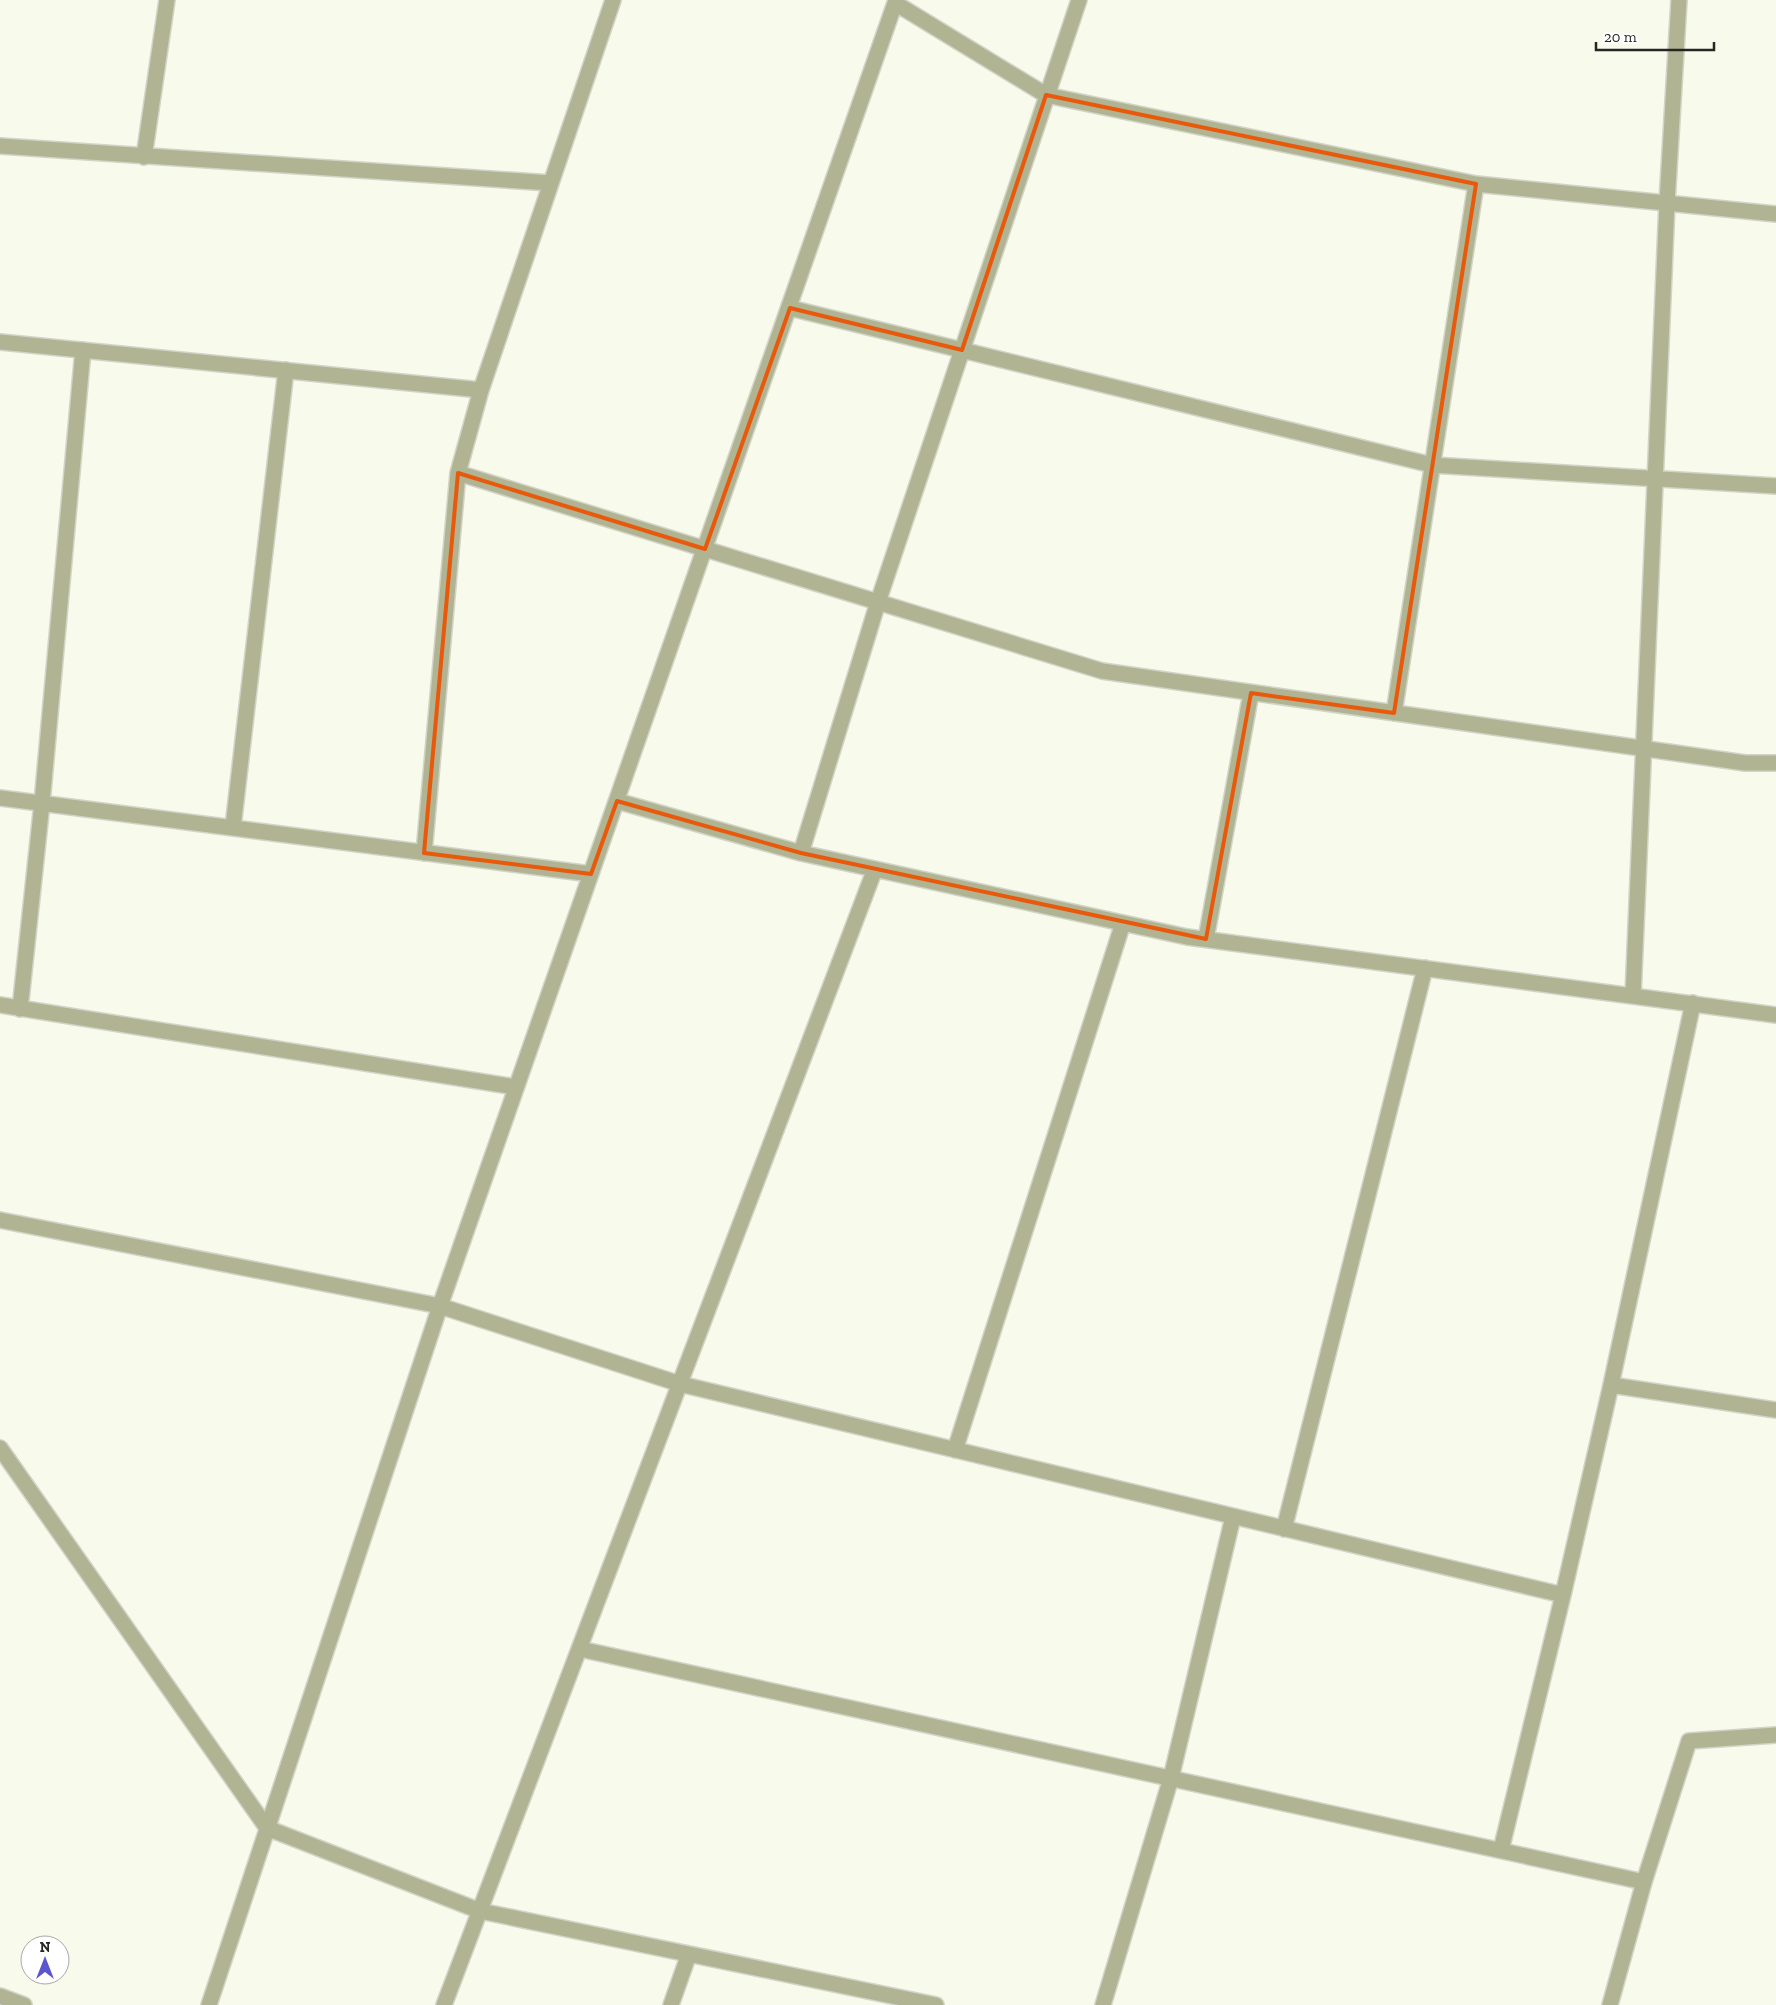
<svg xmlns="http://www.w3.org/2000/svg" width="1776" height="2005" font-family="'Zilla Slab',serif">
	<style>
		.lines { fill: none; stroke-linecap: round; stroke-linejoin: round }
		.minor-casing { stroke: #d2d4c7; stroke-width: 18 }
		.tertiary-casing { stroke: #d2d4c7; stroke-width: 18 }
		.minor { stroke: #b0b493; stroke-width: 15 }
		.tertiary { stroke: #b0b493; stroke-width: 15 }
		.marked { fill: none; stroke: #e8590c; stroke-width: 4; stroke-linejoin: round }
	</style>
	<rect width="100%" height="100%" fill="#f8faec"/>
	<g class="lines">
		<defs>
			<path id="minor" d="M1079,0L878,602L801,853L1187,937L1776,1015
				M0,146L551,183
				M144,157L167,0
				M790,308L1432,465L1776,486
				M0,342L481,390L458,473L1102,671L1745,763H1776
				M481,390L613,0
				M1394,713L1476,184
				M0,798L591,874
				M617,801L801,853
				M233,827L286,370
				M424,853L458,473
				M1206,939L1251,693
				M1633,996L1667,203L1679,0
				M0,1005L516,1087
				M20,1009L42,803L83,350
				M0,1220L440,1306L680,1384L1563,1595L1611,1385L1776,1410
				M1611,1385L1693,1003
				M0,1448L267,1828L480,1911L936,2005
				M955,1450L1123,923
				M1284,1529L1425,968
				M580,1649L1644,1882L1689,1741L1776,1735
				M1501,1850L1563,1595
				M209,2005L440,1306L895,3L1046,95L1476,184L1776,214
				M444,2005L875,869
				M671,2005L689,1954
				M1103,2005L1171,1778L1233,1517
				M1610,2005L1644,1882"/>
			<path id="tertiary" d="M0,1996L24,2005"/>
		</defs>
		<use href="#minor" class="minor-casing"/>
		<use href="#tertiary" class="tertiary-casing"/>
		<use href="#minor" class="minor"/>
		<use href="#tertiary" class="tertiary"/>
	</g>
	<path class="marked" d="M1046,95L1476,184L1394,713L1251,693L1206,939L801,853L617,801L591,874L424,853L458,473L705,549L790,308L962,350Z"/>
	<g transform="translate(45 1960)"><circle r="24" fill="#ffffff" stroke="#a8a8a6"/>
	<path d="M0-4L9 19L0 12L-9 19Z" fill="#5c56ce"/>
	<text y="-8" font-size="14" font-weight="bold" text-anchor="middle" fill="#252621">N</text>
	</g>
	<path d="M1596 42v8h118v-8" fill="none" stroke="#252621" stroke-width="2.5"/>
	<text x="1604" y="42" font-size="15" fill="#252621" stroke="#ffffff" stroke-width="4" paint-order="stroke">20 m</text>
</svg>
